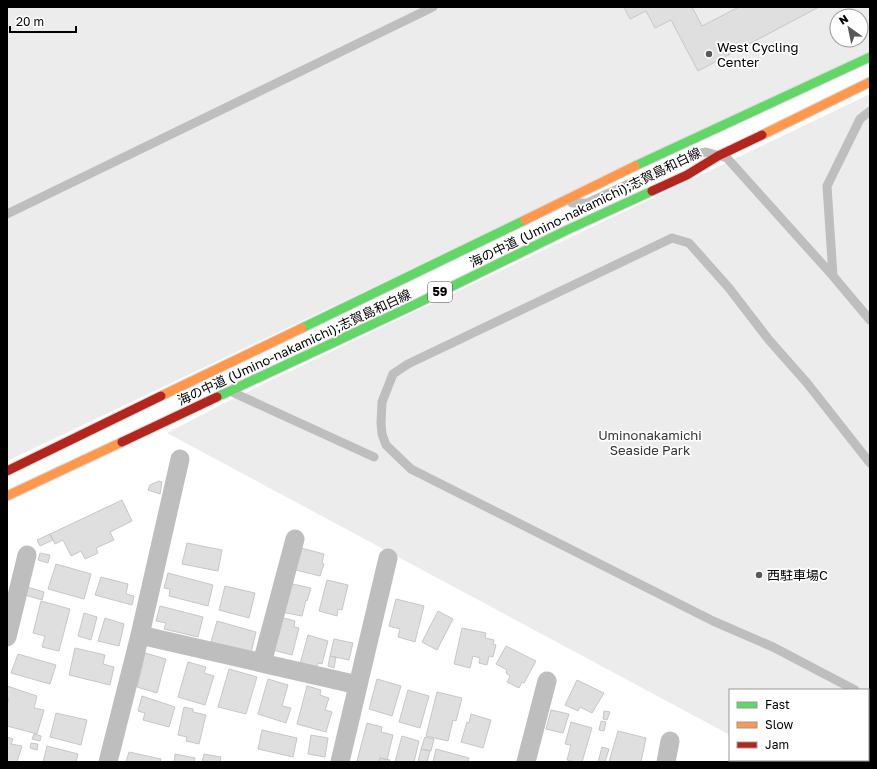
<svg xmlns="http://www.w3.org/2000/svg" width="877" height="769" font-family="'Golos Text','Noto Sans JP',sans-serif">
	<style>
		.green { fill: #ececec; fill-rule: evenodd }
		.building { fill: #dfdfdf; stroke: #c7c7c7 }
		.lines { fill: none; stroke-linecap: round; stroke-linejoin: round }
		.fast-casing { stroke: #dbdbdb; stroke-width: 11 }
		.slow-casing { stroke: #dbdbdb; stroke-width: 11 }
		.jam-casing { stroke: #dbdbdb; stroke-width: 11 }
		.lane { stroke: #bebebe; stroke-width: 9 }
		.street { stroke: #bebebe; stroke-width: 19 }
		.fast { stroke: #63d668; stroke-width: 9 }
		.slow { stroke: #ff974d; stroke-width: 9 }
		.jam { stroke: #b3261e; stroke-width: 9 }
		.poi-dot { fill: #595959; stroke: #fff; stroke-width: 1.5 }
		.labels { text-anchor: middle; stroke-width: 3.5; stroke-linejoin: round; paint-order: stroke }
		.shield { fill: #fff; stroke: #4c4c4c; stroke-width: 1 }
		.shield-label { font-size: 12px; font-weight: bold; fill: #000 }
		.poi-label { font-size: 13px; fill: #000; stroke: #fff; text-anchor: start }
		.street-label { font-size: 13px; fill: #000; stroke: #fff }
		.park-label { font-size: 13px; fill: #333; stroke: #fff }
	</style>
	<rect width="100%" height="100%" fill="#fff"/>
	<path class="green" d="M7,7H870V51L7,461ZM837,16H861V40H837Z
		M870,94V762H742L743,760H868V690H730V735L167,433L226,402Z"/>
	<path class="building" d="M624,7H692L702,26L739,7H819L698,71L671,20L655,28L646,11L630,19Z
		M159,481L162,482L160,494L148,490L150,485Z
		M122,500L132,521L110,532L114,540L96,548L98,553L85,559L81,551L71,556L63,540L55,544L50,534Z
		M50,534L53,540L40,546L37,540Z
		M187,543L222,550L218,571L182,564Z
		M297,547L324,554L322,563L324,564L320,576L292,569Z
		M40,553L50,555L48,563L38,560Z
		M56,564L91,574L84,599L48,589Z
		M168,573L213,585L208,606L169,596L170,589L164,588Z
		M101,577L128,584L126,594L134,596L132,605L95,595Z
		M327,580L348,585L342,610L338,609L337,616L319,611Z
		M288,583L311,588L307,601L306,600L302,616L281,612Z
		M225,586L255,593L249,618L219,610Z
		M27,587L44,592L42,600L25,595Z
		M396,599L424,606L415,642L398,637L400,629L389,626Z
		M41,601L70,609L59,651L42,647L45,636L33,633Z
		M160,606L203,617L198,637L164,629L166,623L156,621Z
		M438,611L453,619L437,650L422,642Z
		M84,613L97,617L91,640L78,636Z
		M280,617L295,621L294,627L299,628L292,655L273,650Z
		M105,618L124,624L119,646L98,641Z
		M217,621L256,632L251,653L211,642Z
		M462,628L486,633L485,638L494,640L493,644L496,645L493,657L489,656L487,665L479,663L480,658L473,656L470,668L454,664Z
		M308,635L328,641L322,664L318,663L316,669L300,664Z
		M334,639L353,643L349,660L330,656Z
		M506,646L536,661L524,683L522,682L519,688L507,682L510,676L506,673L507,670L496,664Z
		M75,648L105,655L103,664L114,667L110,685L69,675Z
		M145,653L166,659L157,693L137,687Z
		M18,654L56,665L50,684L11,673Z
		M330,656L336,657L334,668L328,666Z
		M188,662L206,667L204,673L214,676L205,705L178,697Z
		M229,669L257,677L246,714L218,707Z
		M268,679L288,685L282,706L291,708L286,723L258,714Z
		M377,679L401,686L392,716L369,709Z
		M577,680L604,693L592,713L580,707L578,711L565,705Z
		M7,686L37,696L34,708L44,710L37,734L7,726V705L9,699L7,698Z
		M307,686L321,690L320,695L329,698L325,710L332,712L326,732L297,724Z
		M408,690L429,696L420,728L399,722Z
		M437,692L462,698L456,721L453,720L448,741L426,736Z
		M142,696L175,707L169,727L143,720L145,713L138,711Z
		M184,707L193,709V712L206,715L199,744L186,741L187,737L178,735Z
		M551,710L569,714L563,733L546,729Z
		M604,711L610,712L607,720L603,719Z
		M56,713L87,720L81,745L50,737Z
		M471,714L491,720L483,748L461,742L467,722L469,723Z
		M601,721L606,722L604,731L599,730Z
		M571,722L592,728L582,762H575L567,760L571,745L565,744Z
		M367,723L382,727L381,732L393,735L387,760L380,758L379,762H362L357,761Z
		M262,730L297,738L293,757L258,749Z
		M618,731L646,738L641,762H609Z
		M34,734L41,736L40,741L32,739Z
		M311,735L328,738L325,757L308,754Z
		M402,736L419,741L414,762H395Z
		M7,737L13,739L11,744L22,746L17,762H7Z
		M425,737L434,739L431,751L421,749Z
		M31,743L38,744L37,750L30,748Z
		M47,746L78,754L76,762H43Z
		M602,747L609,749L605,762H598Z
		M421,749L430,751L427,762H418Z
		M436,749L469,758L468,762H433Z
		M129,752L161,759L160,762H126Z
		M175,754L195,758L194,762H174Z
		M204,754L221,757L220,762H202Z
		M380,758L390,760L389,762H379Z"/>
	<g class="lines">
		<defs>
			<path id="fast" d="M635,166L870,57
				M302,328L525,220
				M217,397L416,304L567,230L652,191"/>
			<path id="slow" d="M762,135L870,82
				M525,220L635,166
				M161,396L302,328
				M7,496L122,442"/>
			<path id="jam" d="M652,191L687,175L718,156L762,135
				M122,442L217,397
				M7,471L161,396"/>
		</defs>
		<use href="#fast" class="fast-casing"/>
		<use href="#slow" class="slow-casing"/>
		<use href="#jam" class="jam-casing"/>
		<path class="lane" d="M572,203H587L691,155L706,152L727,158L833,276L870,320
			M7,214L433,7
			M833,276L827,186L860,119L870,111
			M234,393L374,457
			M855,690L773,647L713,621L411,469L386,445L382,434L381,423L382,402L393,374L408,364L672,238L689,243L729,288L769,340L807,383L870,463
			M868,696L870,697"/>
		<path class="street" d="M140,635L358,685
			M7,637L27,555
			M262,663L295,539
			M108,762L140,635L180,459
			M340,762L388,558
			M526,762L547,681
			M666,762L670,741"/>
		<use href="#fast" class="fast"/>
		<use href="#slow" class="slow"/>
		<use href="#jam" class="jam"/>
	</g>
	<g class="poi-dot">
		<circle cx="709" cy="54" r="4"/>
		<circle cx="759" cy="575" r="4"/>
	</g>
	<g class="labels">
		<rect class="shield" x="428" y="282" width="24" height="20" rx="3"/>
		<g class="shield-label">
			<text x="440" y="296">59</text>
		</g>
		<g class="poi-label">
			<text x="717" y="52">West Cycling<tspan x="717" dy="15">Center</tspan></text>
			<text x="767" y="580">西駐車場C</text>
		</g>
		<g class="street-label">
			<text transform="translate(585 207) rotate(-26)" y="5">海の中道 (Umino-nakamichi);志賀島和白線</text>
			<text transform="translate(294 347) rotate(-25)" y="5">海の中道 (Umino-nakamichi);志賀島和白線</text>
		</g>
		<g class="park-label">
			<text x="650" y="440">Uminonakamichi<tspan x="650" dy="15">Seaside Park</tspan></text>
		</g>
	</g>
	<rect width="877" height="769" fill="none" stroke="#000000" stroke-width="16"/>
	<rect x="729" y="689" width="140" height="72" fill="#ffffff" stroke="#999999"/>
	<rect x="737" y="702" width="20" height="6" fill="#63d668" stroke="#999999"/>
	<text x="765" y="709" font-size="12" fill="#000000">Fast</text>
	<rect x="737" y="722" width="20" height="6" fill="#ff974d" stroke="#999999"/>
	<text x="765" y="729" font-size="12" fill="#000000">Slow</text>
	<rect x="737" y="742" width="20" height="6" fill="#b3261e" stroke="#999999"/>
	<text x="765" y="749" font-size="12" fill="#000000">Jam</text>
	<g transform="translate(849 28) rotate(327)"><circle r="19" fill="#ffffff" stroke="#999999"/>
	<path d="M0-3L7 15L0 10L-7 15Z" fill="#595959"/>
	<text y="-6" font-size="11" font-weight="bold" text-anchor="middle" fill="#000000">N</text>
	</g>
	<path d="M10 26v6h66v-6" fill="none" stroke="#000000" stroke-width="2"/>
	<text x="16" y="26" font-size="12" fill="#000000" stroke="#ffffff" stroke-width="3" paint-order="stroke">20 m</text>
</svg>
